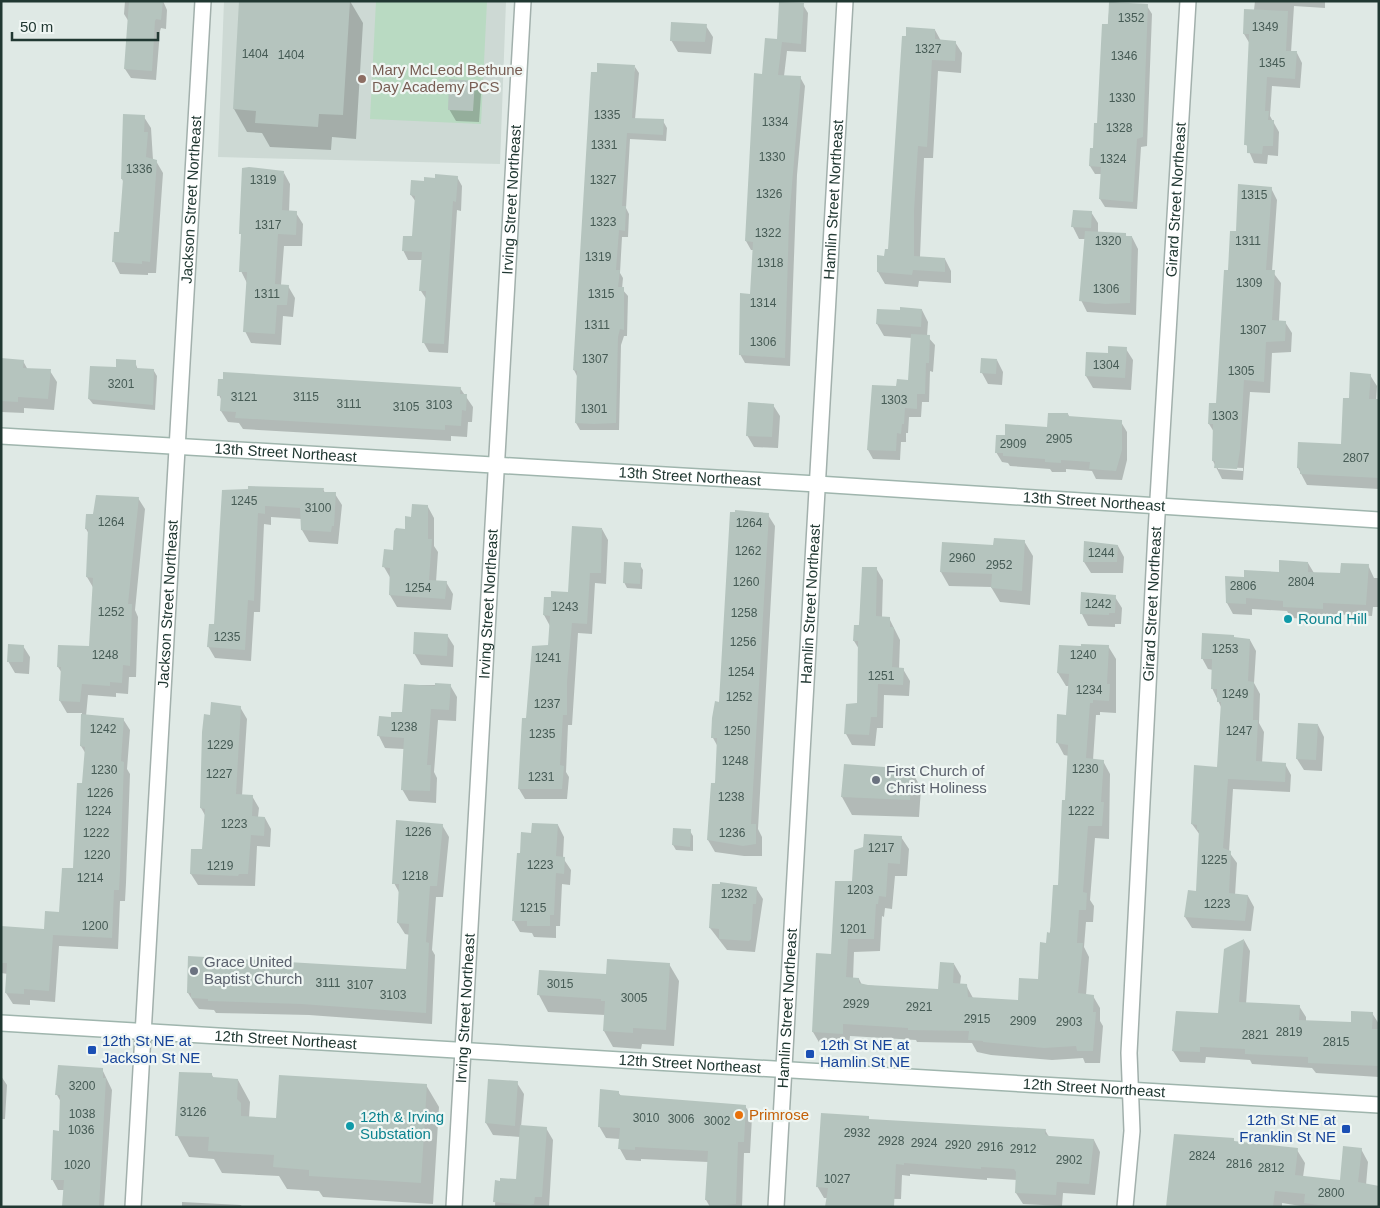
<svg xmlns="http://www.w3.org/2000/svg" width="1380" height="1208" font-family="Arial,sans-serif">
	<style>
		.built { fill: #cdd9d4 }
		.green { fill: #b9dac2 }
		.shadow { fill: #0003; fill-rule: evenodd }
		.building { fill: #b5c4be }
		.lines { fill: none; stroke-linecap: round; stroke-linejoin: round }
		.street-casing { stroke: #a2b0ac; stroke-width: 18 }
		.secondary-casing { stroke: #9fb5ad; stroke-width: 18 }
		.street { stroke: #fff; stroke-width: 15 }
		.secondary { stroke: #fff; stroke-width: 15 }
		.education-dot { fill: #8d6e63; stroke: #eff6f3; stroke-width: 2 }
		.culture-dot { fill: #0f9aa8; stroke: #eff6f3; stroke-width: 2 }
		.worship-dot { fill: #6b7280; stroke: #eff6f3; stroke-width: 2 }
		.transit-dot { fill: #1a4fb4; stroke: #eff6f3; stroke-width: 2 }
		.food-dot { fill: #e8710a; stroke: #eff6f3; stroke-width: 2 }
		.labels { text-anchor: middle; stroke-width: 4.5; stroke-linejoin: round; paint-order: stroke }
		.number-label { font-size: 12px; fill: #465b55 }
		.education-label { font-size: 15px; fill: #785e54; stroke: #eff6f3; text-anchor: start }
		.street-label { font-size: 15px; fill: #213832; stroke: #eff6f3 }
		.culture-label { font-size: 15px; fill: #0d838f; stroke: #eff6f3; text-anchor: start }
		.worship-label { font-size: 15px; fill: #5b616d; stroke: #eff6f3; text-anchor: start }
		.transit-label { font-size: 15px; fill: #164399; stroke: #eff6f3; text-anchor: start }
		.food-label { font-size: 15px; fill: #c56008; stroke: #eff6f3; text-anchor: start }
	</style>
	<rect width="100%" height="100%" fill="#dfe9e5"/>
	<path class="built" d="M224,1H506L500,164L218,157Z"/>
	<path class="green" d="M376,1H487L481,124L370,119Z"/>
	<path class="shadow" d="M125,1H163L167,10L166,29L161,28L160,31L156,80L131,78L125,69L129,22L124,14Z
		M350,1L363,23L356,139L332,137L331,150L270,147L262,133L247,132L234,109Z
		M911,1H968V2Z
		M1255,1H1325V8L1294,6L1291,52L1297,53L1302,63L1300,88L1272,86L1270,116L1279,132L1278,156L1268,155L1267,164L1254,163L1246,144L1250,44L1244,34L1254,10Z
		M1110,2L1147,6L1152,14L1147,146L1141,147L1137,209L1105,207L1100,199L1102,174H1095L1090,166L1098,124Z
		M803,5L808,13L806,52L787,51L784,76L800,77L805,86L797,175L790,366L745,363L740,354L751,295L754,250H751L746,241L763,75L778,40Z
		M706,26L713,37L711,54L678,52L671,40Z
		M935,30L941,41L955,42L962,53L961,73L938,71L933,158H924L920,257L945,259L951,271V283L919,281L918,287L885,284L878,272L889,250Z
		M635,67L639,73L635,119L663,121L667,128L666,141L630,139L626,208L629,214L628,237H622L620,273L623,278L622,289L628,296L627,336H624L621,345L619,430H580L576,423L578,378L574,370Z
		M474,82L481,94L479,122L456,121L449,109Z
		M144,117L151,128L153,160L156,161L163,173L156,273H148V275L120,274L114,262L120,234L124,183L122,179Z
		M284,173L290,184L289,212L296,213L303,224L302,246H284L281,285L288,286L295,298L293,317L283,316L281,345L251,343L245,331L247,283L241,271Z
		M457,177L462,186L461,211L457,210L448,353L429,352L424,343L427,300L421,291L423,260H408L403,250L413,238L416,202L411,195L425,182Z
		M1271,188L1277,200L1272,271L1281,283L1279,321L1285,322L1292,333L1291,352L1272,353L1270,393L1250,392L1243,480L1222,479L1213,461L1214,432L1209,424L1217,405L1229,272L1237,232ZM1218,467L1243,468V471L1218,469Z
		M1091,212L1098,223V233L1125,234L1127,237H1132L1138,249L1136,315L1087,312L1081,300L1085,239H1079L1073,227Z
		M922,310L928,322L927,336L935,345L933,372L930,371L929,402H922L921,417H909L908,433H906V442H901L900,460L873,459L868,450L898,387L909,381L912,338L884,336L877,324L878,311Z
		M1126,349L1133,360L1131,390L1093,388L1086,376L1109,354Z
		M1,360L23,361L28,370L50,371L57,382L54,410L24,408V413L1,412Z
		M997,360L1003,372L1002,385L988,384L982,373Z
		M135,362L138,370L154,371L157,376L155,410L93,404L89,399L117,369Z
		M1370,375L1377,386L1376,401H1379V489L1307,485L1298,468L1342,446Z
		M460,388L473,407L472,422H468L467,437L451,436V441L243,429L239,423L228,422L221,411L222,401L219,395Z
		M773,405L780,416L778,448L754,447L747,435Z
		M1068,414L1070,418L1121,422L1127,432V460L1122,480L1096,479L1092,471L1066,469V472H1052L1050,469L1010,466L1008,463L1002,462L996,452L1006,436L1048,428Z
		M323,489L325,493L335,494L342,505L338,544L309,542L302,530V519L271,517V525L264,524L260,612H254L251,661L215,658L208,646L215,626L224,491Z
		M138,498L145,509L135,610L138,617L136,677H129L128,694L116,693V697L88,695L86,716L123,719L130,730L127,769L130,774L126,883L125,901H120L118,949L59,946L55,1002L30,1000V1005L13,1004L6,993L8,974L1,973V927L45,930L61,913L75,869L86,754L81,746L82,713H67L60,701L62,673L58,667L90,648L94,589L87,577L89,534L86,529L94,515Z
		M428,507L434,518V546L438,552L436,582H446L453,594L451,610L397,607L390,595L391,579L384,567L412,518Z
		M768,515L775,526L758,829L762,837V856H744L715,852L708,840L716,785L718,747L713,738Z
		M602,529L608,540L606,584L595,583L592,634L578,633L572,725H568L566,772L569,777L567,799H525L519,789L527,720L549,646L550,626L544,615L569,594Z
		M1024,541L1033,556L1030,605L1000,602L991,587L949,586L941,572L995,546Z
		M1118,546L1124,557L1123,573H1091L1084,562Z
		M1308,563L1314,573L1341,574L1368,565L1374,578H1379V607H1373L1372,616L1329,614V620L1291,618L1287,611L1252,609V615L1233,614L1227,603L1245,578L1280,574Z
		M640,565L643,570L642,589L627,588L624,582Z
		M876,568L883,580L882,617L889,618L900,640L899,669H903L910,681L909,696L884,695L883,728H877L875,746L852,745L846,734L859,704V649L854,641Z
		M1115,597L1122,608L1121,624H1115V627L1088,626L1082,614Z
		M447,635L454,646L453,667L421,665L414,653Z
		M1234,638L1250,640L1256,651L1254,683L1260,694L1259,723L1264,732L1262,763L1285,764L1291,775L1290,792L1233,789L1229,852L1237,863L1235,895L1248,896L1254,907L1251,931L1192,928L1185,917L1197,892L1200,835L1192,824L1219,768L1222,709L1212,688L1213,670L1208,669L1202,658Z
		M23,646L30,657L29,674L15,673L8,661Z
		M1060,646H1108L1116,659V713L1100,712V715H1096L1093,760L1103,761L1110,774L1109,839L1095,838L1090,900L1094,906L1093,922H1086L1084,947L1089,957L1086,995L1093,996L1100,1008V1021L1103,1026L1100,1063H1085L1083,1058L1052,1060L991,1055L977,1052L972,1043L917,1042L916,1040L850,1036L849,1046L820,1044L813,1032L853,882L901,837L909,849L907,876H895L892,909L885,908L884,917L882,916L880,951L854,952L853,979H859L862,985L939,991L954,964L961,976L960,985H966L973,998L1019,1001L1039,981L1060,886L1066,801L1069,756L1064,755L1057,742L1067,716L1069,686H1066L1058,673Z
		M406,685H450L457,697L456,721L438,720L434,772L437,778L436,803L409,801L402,789L404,749L385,748L379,736L392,718L403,714Z
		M240,707L247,719L242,796H252L259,808L258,817L265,818L271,829L270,847L257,846L255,886L198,885L191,874L203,851L206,817L201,808L211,716Z
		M1318,725L1324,737L1322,771L1304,770L1297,759Z
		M845,765L911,770L921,788L919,817L852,815L842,797Z
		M442,825L449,837L443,897H436L432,950L435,955L432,1024L309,1015L216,1013L214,1010L199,1009L195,1004L188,993L407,970L410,935L405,934L398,923L400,894L394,883Z
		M558,825L564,837L563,858L571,870L570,885L562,884L560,926H556V938L534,937L532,933L520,932L513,920L521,855L532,834Z
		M690,831L693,836V851L676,850L673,845Z
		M735,884L737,887L756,888L763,899L755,952L727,950L710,928L713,885Z
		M1244,940L1250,951L1246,1004L1299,1006L1306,1017V1021L1352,1024L1372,1013L1379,1024V1077L1316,1073L1312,1068L1252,1064L1250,1060L1206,1057L1205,1063L1180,1062L1173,1051L1176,1012L1219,1014Z
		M669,964L679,981L674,1046L642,1044L641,1049L613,1047L604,1031L605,1015L548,1012L539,995L540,971L607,975Z
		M102,1069L112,1090L104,1207H63L64,1190H58L52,1179L60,1132L61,1102L57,1095Z
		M212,1075L214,1079L238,1080L250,1102L249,1118L277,1119L426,1085L439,1107L433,1204L323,1197L319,1191L287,1189L279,1176L222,1173L214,1159L189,1157L177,1135Z
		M1,1076L7,1085L5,1119H1Z
		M489,1081L517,1083L524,1094L521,1127L546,1128L553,1140L549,1207H495L496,1182L517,1181L520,1137L493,1135L486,1123Z
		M618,1092L621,1096L745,1106L752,1117L750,1153H744L742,1207H710L706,1200L708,1162L641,1159V1161L626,1160L620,1149V1139L606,1138L599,1126Z
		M870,1120L1045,1130L1049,1137L1094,1140L1100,1152L1095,1195L1063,1193L1062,1206L1023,1204L1016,1193L1017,1180L987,1178V1180L910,1174V1176L902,1175L901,1199L824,1198L817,1186Z
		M1233,1139L1235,1142L1297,1150L1305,1163L1303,1177L1341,1182L1361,1149L1368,1162L1366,1185L1379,1207H1307L1282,1203V1207H1166Z
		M182,1202L241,1205L242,1207H182Z"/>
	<path class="building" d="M129,1H163L161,20L156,19L155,21L152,71L124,69Z
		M239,1H350L343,115L319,114L318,127L255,123L256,111L233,109Z
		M779,2L804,3L801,44L782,42L778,75L801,76L789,221L785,358L739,355L740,293L750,294L753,242L745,241L754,73L762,74L765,38L777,39Z
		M1109,2L1148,4L1143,137L1137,139L1133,202L1099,199L1101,167L1089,166L1090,148H1093L1094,123H1097L1102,24H1108Z
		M1244,9L1288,11L1286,51H1297L1295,79L1267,77L1265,111H1269L1268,120H1274L1273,146H1263L1262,154L1247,153V145H1244L1249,34H1243Z
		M671,22L707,24L705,42L670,41Z
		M906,27L935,29V39L956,41L955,61L932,60L927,147L918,146L914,211V256L945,258V272L913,270L912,275L877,272V255L884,256L885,249H888L902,36H906Z
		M597,63L635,65L632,118L664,119L663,135L627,133L622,206H626L625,231L619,230L616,270H620L618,287H624V330L620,329L618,337L616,423L594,424L575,423L577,371L573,370L591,72H597Z
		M449,79L475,81L473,111L448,110Z
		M123,114L145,115L144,132H148L146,157L157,160L150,262L142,261V264L112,262L114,232H119L123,179H121Z
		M249,167L284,171L282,210L297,211L296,235L278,234L275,284L289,285L287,305H277L275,334L243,332L247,272H239L241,234H239L242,168Z
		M435,174L458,176L456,202L453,201L444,344L422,343L426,291H419L422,252L402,251L403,236H412L415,196L410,195L411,180L424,181V177L435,178Z
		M1238,184L1272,187L1266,270H1275L1272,320L1286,321L1285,341L1266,342L1264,382L1244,380L1240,450L1237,469L1214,468L1215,461H1212L1213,424H1208L1209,403H1216L1224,270H1228L1230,231H1236Z
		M1073,210L1092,211L1091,228L1071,227Z
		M1085,231L1126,233V236H1132L1130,303L1105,304L1079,301Z
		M900,307L922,309L921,327L876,324L877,309L900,310Z
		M911,334L930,335L929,363H926L925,394H917V409L905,408L904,424H902L901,434L897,433L896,451L867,450L872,385L896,386L897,379L908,380Z
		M1108,346L1127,347L1125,378L1085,376L1086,352L1108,353Z
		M1,358L24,360L23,368L51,369L48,399L18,397V402L1,401Z
		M981,358L997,359L996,374L980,373Z
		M116,359L136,360V368L154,369L153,405L88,399L90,366L116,367Z
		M223,372L461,387L460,394H467L466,411L462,410L461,426L445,425V430L235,418L236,412L220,411L221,396H217L218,379H223Z
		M1350,372L1371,374L1369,399H1379V478L1300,474V468H1297L1298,442L1341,444L1343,398H1349Z
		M748,402L774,404L772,437L746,436Z
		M1048,413H1068V416L1122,420V450L1116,471L1089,469L1090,462L1061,460V463L1045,462V459L1003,456V453H995L996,435H1005V424L1047,427Z
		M248,486L324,488L323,492H336L334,526H332L331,532L301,530L300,508L265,506V514L258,513L254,601L248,600L245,650L207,647L209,624H214L222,490L248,489Z
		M96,495L139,497L128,604H132L130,666L123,665L122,683L110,682V686L82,684L80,702L59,701L61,667H57L58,645L89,646L93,578L86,577L88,529H85L86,514H93Z
		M412,504L428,505V539H432L429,580L447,581L445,599L389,595L390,568L382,567L384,549L393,550L394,531L396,528L405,529V516L411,517Z
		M735,510L769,513L751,824H756V844L743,846L707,840L711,783H715L717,738H711L712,718L715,701L719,702L730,512H735Z
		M572,526L602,528L601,573H590L587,624L572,623L567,682V715H563L560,765L564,766L562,789H518L522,718H526L532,646L548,645L550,616L543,615L544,597H551V591L568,592Z
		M994,538L1025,540L1022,591L991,588L992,574L940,572L942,542L993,545Z
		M1084,541L1118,545L1117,562H1083Z
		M1279,560L1308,562V572L1340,573L1341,563L1369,564L1366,605L1323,603V609L1283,607V601L1246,598V604L1226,603L1225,576L1244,577V570L1279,572Z
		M624,562L641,563L640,584L623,583Z
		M862,567H877L876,616L890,617V627H894L892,667L904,668L903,685L878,684L877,717H871L869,735L844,734L846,704L857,703L858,641H853L854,625H859Z
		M1081,592L1116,595L1115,613H1109V615L1080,614Z
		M414,632L448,634L447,656L413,654Z
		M1202,633L1234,635V637L1250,639L1248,681L1254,682L1253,720H1258L1256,761L1286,763L1285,782L1228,779L1223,848L1231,851L1229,893L1248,895L1245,921L1184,917L1188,890L1196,891L1199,830H1197V825L1191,824L1194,765L1217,767L1221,702H1217V689H1211L1212,659H1201Z
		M8,644L24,645L23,662H7Z
		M1081,644L1109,645L1107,684H1110L1109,701L1093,700V703H1090L1086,758L1104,760L1101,802H1104L1102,826H1088L1083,892L1087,893L1086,910H1079L1077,943H1083L1078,993L1094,995L1093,1012H1096L1093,1051H1077L1076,1046L1044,1048L983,1042V1041L968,1040L969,1031L908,1030V1028L843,1024V1034L812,1032L816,953L831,954L835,881H852L854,850L863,847L864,834L902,836L900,864L888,863L886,897L879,896L878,904H876L874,939H848L846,977L859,978V983L868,985L938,989L940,962L954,963L953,983L967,984L968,997L1018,1000L1019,978L1038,979L1040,942L1046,943L1047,932L1050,933L1053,885H1058L1062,800H1065L1068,745L1056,743L1057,714L1066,715L1069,674L1057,673L1059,645L1081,646Z
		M435,683L451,684L449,710L431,709L427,765H431L430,791L401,790L404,738L377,736L379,716L391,717V712H402L404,684L435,686Z
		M211,702L241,706L236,794L253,795L252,816L265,817L264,836L251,835L248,874H239L238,876L190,874L191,849H202L205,809L200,808L202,732L204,714L210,715Z
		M81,714L124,718L121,761L124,762L120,871L119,890H114L112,938L53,935L49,991L24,989V994L5,993L7,963H1V926L44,929L45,911L59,912L62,868H73L77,783H82L85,747L80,746Z
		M1298,723L1318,724L1316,760L1296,759Z
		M844,764L912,769L910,800L841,797Z
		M396,820L443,824L437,886H430L426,942L429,943L426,1013L301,1004L208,1001V999L191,998V993H187L188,956L406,969L409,924L397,923L399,884H392Z
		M532,823L558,824L556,856L565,857L564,874L556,873L554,915H550V926H527V921H512L517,853H520L521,832L531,833Z
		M673,828L691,829L690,847L672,845Z
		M720,882L757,887L756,904H753L751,939L749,941L719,939V929L709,928L712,884H720Z
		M1244,939L1239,1002L1300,1005L1299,1020L1351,1022V1011L1373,1012L1372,1029H1379V1066L1308,1063V1057L1245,1054V1049L1200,1047V1052L1172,1051L1176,1011L1218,1013L1224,949Z
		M607,959L670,963L666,1030L633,1028V1033L603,1031L605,1001H601V999L537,995L539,970L606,974Z
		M58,1065L103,1068V1078H106L99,1207H62L64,1180H51L53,1130L59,1131L60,1095H55Z
		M179,1072L212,1073V1077L238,1079L237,1099L241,1103V1116L276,1118L279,1075L427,1084L421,1183L309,1176V1170L273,1167L274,1155L208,1151L209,1137L175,1136Z
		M488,1079L518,1081L515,1126L485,1123Z
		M600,1089L619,1091V1095L746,1105L744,1142H738L736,1204L710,1207V1200H705L708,1151L635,1147V1150L618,1149L620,1128L598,1127Z
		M821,1113L869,1116V1119L1046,1129L1045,1134L1049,1136L1094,1139L1089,1184L1057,1182L1056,1195L1015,1193L1016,1172L1014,1169L981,1167V1169L904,1163V1165L896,1164L894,1207H825L828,1188L816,1187Z
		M520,1125L547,1127L542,1197H535L534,1204L530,1205L493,1202L495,1180L500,1181V1178L516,1179Z
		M1174,1134L1234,1138V1141L1298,1148L1295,1175L1340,1180L1343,1146L1362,1148L1358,1182L1379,1186V1207H1332L1304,1203L1305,1194L1275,1191L1273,1207H1166Z"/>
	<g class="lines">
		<defs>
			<g id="street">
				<path id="s1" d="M133,1207L203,1"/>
				<path id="s2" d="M454,1207L523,1"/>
				<path id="s3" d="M776,1207L845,1"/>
				<path id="s4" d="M1125,1207L1132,1131L1129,1053L1156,532L1188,1"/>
			</g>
			<g id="secondary">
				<path id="s5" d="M1,436L817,484L1379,520"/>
				<path id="s6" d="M1,1023L1379,1105"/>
			</g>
		</defs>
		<use href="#street" class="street-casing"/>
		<use href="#secondary" class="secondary-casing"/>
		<use href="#street" class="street"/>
		<use href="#secondary" class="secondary"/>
	</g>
	<circle class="education-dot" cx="362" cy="79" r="5"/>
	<g class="culture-dot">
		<circle cx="1288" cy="619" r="5"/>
		<circle cx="350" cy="1126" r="5"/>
	</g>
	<g class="worship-dot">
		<circle cx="876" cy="780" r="5"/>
		<circle cx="194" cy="971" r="5"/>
	</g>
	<g class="transit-dot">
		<rect x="87" y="1045" width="10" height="10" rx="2.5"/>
		<rect x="805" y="1049" width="10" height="10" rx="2.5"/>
		<rect x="1341" y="1124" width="10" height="10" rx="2.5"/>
	</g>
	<circle class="food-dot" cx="739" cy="1115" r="5"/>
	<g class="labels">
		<g class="number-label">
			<text x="1131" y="22">1352</text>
			<text x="1265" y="31">1349</text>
			<text x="928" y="53">1327</text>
			<text x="255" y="58">1404</text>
			<text x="291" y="59">1404</text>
			<text x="1124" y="60">1346</text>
			<text x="1272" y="67">1345</text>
			<text x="1122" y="102">1330</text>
			<text x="607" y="119">1335</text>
			<text x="775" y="126">1334</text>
			<text x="1119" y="132">1328</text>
			<text x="604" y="149">1331</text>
			<text x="772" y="161">1330</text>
			<text x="1113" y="163">1324</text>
			<text x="139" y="173">1336</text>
			<text x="263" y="184">1319</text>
			<text x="603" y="184">1327</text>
			<text x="769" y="198">1326</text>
			<text x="1254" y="199">1315</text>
			<text x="603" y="226">1323</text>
			<text x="268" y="229">1317</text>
			<text x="768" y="237">1322</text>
			<text x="1108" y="245">1320</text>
			<text x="1248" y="245">1311</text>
			<text x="598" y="261">1319</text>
			<text x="770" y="267">1318</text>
			<text x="1249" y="287">1309</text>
			<text x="1106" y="293">1306</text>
			<text x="267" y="298">1311</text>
			<text x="601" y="298">1315</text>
			<text x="763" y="307">1314</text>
			<text x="597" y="329">1311</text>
			<text x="1253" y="334">1307</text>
			<text x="763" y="346">1306</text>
			<text x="595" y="363">1307</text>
			<text x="1106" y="369">1304</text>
			<text x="1241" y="375">1305</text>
			<text x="121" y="388">3201</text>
			<text x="244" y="401">3121</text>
			<text x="306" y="401">3115</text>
			<text x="894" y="404">1303</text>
			<text x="349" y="408">3111</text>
			<text x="439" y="409">3103</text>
			<text x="406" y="411">3105</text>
			<text x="594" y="413">1301</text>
			<text x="1225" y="420">1303</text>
			<text x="1059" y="443">2905</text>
			<text x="1013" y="448">2909</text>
			<text x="1356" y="462">2807</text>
			<text x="244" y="505">1245</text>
			<text x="318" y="512">3100</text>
			<text x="111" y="526">1264</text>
			<text x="749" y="527">1264</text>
			<text x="748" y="555">1262</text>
			<text x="1101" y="557">1244</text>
			<text x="962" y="562">2960</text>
			<text x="999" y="569">2952</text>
			<text x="746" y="586">1260</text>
			<text x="1301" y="586">2804</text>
			<text x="1243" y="590">2806</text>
			<text x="418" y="592">1254</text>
			<text x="1098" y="608">1242</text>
			<text x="565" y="611">1243</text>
			<text x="111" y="616">1252</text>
			<text x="744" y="617">1258</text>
			<text x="227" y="641">1235</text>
			<text x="743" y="646">1256</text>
			<text x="1225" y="653">1253</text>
			<text x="105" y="659">1248</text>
			<text x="1083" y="659">1240</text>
			<text x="548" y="662">1241</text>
			<text x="741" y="676">1254</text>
			<text x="881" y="680">1251</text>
			<text x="1089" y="694">1234</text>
			<text x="1235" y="698">1249</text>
			<text x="739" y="701">1252</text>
			<text x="547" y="708">1237</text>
			<text x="404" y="731">1238</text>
			<text x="103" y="733">1242</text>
			<text x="737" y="735">1250</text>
			<text x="1239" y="735">1247</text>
			<text x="542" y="738">1235</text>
			<text x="220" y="749">1229</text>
			<text x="735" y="765">1248</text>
			<text x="1085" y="773">1230</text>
			<text x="104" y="774">1230</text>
			<text x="219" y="778">1227</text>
			<text x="541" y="781">1231</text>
			<text x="100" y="797">1226</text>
			<text x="731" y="801">1238</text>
			<text x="98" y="815">1224</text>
			<text x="1081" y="815">1222</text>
			<text x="234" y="828">1223</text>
			<text x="418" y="836">1226</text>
			<text x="96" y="837">1222</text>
			<text x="732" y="837">1236</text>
			<text x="881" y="852">1217</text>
			<text x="97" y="859">1220</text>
			<text x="1214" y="864">1225</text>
			<text x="540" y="869">1223</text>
			<text x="220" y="870">1219</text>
			<text x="415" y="880">1218</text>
			<text x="90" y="882">1214</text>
			<text x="860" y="894">1203</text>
			<text x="734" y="898">1232</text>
			<text x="1217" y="908">1223</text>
			<text x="533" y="912">1215</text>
			<text x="95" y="930">1200</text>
			<text x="853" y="933">1201</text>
			<text x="328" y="987">3111</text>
			<text x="560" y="988">3015</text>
			<text x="360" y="989">3107</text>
			<text x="393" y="999">3103</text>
			<text x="634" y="1002">3005</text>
			<text x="856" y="1008">2929</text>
			<text x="919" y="1011">2921</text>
			<text x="977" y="1023">2915</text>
			<text x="1023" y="1025">2909</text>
			<text x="1069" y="1026">2903</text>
			<text x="1289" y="1036">2819</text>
			<text x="1255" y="1039">2821</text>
			<text x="1336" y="1046">2815</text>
			<text x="82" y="1090">3200</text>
			<text x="193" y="1116">3126</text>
			<text x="82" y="1118">1038</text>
			<text x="646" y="1122">3010</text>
			<text x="681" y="1123">3006</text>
			<text x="717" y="1125">3002</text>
			<text x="81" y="1134">1036</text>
			<text x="857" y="1137">2932</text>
			<text x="891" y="1145">2928</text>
			<text x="924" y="1147">2924</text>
			<text x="958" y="1149">2920</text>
			<text x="990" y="1151">2916</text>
			<text x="1023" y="1153">2912</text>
			<text x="1202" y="1160">2824</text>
			<text x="1069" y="1164">2902</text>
			<text x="1239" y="1168">2816</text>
			<text x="77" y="1169">1020</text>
			<text x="1271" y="1172">2812</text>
			<text x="837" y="1183">1027</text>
			<text x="1331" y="1197">2800</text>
		</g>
		<g class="education-label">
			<text x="372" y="75">Mary McLeod Bethune<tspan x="372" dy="17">Day Academy PCS</tspan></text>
		</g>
		<g class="street-label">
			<text dy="5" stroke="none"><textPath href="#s1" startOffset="1009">Jackson Street Northeast</textPath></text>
			<text dy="5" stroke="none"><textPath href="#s2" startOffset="1009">Irving Street Northeast</textPath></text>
			<text dy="5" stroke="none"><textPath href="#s3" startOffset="1009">Hamlin Street Northeast</textPath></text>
			<text dy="5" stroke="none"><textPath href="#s4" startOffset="1009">Girard Street Northeast</textPath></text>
			<text dy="5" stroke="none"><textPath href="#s5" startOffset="285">13th Street Northeast</textPath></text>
			<text dy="5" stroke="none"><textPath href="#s5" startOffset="690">13th Street Northeast</textPath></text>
			<text dy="5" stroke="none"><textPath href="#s5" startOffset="1095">13th Street Northeast</textPath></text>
			<text dy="5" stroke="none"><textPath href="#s1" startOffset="604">Jackson Street Northeast</textPath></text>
			<text dy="5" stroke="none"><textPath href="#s2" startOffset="604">Irving Street Northeast</textPath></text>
			<text dy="5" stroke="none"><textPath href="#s3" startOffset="604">Hamlin Street Northeast</textPath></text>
			<text dy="5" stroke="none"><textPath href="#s4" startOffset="604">Girard Street Northeast</textPath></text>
			<text dy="5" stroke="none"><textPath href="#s2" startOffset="199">Irving Street Northeast</textPath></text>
			<text dy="5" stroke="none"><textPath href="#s3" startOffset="199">Hamlin Street Northeast</textPath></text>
			<text dy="5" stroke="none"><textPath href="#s6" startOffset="285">12th Street Northeast</textPath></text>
			<text dy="5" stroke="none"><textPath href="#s6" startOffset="690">12th Street Northeast</textPath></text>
			<text dy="5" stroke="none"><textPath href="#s6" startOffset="1095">12th Street Northeast</textPath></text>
		</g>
		<g class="culture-label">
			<text x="1298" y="624">Round Hill</text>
			<text x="360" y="1122">12th &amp; Irving<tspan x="360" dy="17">Substation</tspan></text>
		</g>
		<g class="worship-label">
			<text x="886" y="776">First Church of<tspan x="886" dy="17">Christ Holiness</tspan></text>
			<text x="204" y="967">Grace United<tspan x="204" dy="17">Baptist Church</tspan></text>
		</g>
		<g class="transit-label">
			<text x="102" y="1046">12th St NE at<tspan x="102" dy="17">Jackson St NE</tspan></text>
			<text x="820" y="1050">12th St NE at<tspan x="820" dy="17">Hamlin St NE</tspan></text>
			<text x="1336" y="1125" text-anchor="end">12th St NE at<tspan x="1336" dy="17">Franklin St NE</tspan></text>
		</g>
		<g class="food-label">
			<text x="749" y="1120">Primrose</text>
		</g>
	</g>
	<rect width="1380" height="1208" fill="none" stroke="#213832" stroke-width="5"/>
	<path d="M12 32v8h146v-8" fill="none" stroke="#213832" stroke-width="2.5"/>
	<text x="20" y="32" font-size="15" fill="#213832" stroke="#eff6f3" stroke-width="4" paint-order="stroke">50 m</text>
</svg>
